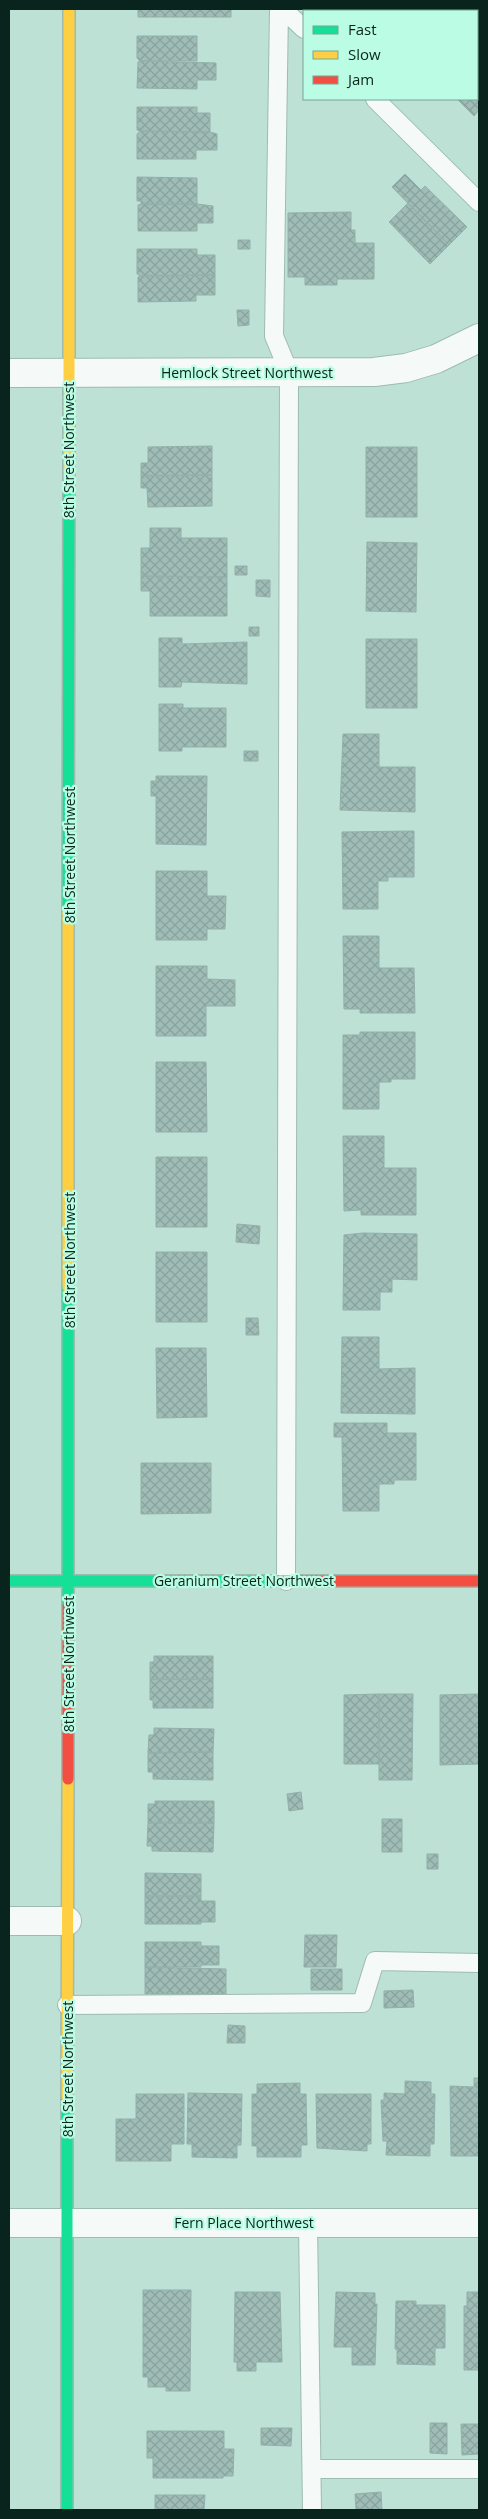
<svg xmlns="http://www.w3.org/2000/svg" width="488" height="2519" font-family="'Open Sans',sans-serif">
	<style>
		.building { fill: url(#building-cross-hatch); stroke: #92b0a9 }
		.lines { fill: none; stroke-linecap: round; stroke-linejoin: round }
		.lane-casing { stroke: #9ebbb1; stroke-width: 20 }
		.street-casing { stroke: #9ebbb1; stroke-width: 30 }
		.fast-casing { stroke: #9ebbb1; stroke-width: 14 }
		.slow-casing { stroke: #9ebbb1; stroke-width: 14 }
		.jam-casing { stroke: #9ebbb1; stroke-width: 14 }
		.lane { stroke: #f5faf9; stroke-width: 18 }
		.street { stroke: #f5faf9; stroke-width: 28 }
		.fast { stroke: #16e098; stroke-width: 11 }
		.slow { stroke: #ffcf43; stroke-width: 11 }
		.jam { stroke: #f24e42; stroke-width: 11 }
		.labels { text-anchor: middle; stroke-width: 4.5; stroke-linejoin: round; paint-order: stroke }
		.street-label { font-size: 14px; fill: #09241c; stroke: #bbfde4 }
	</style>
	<defs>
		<pattern id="building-cross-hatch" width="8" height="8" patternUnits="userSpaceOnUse" patternTransform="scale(1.25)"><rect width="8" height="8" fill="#9fbdb6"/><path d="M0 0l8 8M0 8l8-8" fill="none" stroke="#88a29c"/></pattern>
	</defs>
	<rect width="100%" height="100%" fill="#bde1d4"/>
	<path class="building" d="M138,9H231V17H138Z
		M405,9H442L440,11H403Z
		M137,36H197V61H140L137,58Z
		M478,37L479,72L477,75V38Z
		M140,61L216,63V80H197V89L137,88L138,62Z
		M479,72V110L474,116L457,99H477V75Z
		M137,107H197V113H210V132L140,131L137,130Z
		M140,131L210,132L217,134V150H196V159H137V134Z
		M405,174L421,190L425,186L467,227L449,245L392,187Z
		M137,177L197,178V204H141V201H137Z
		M408,203L449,245L430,264L389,222Z
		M141,204H197L213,206V223H197V231H138V205Z
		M351,212V230H355V243H374V279H337V285H305V277H288V213Z
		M238,240H250V249H238Z
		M137,249H197V255H215V275L141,276L137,274Z
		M215,275V295H196V301L138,302V277L141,276Z
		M237,310H249V325L238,326Z
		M212,446V475L141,476V463H148V447Z
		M366,447H417V517H366Z
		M212,475V506L148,507L147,488H141V476Z
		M150,528H181V538H227V577L141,576V548H150Z
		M367,542L417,543L416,612L366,611Z
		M235,566H247V575H235Z
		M141,576L227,577V616H150V591H141Z
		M256,580H270V597L256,596Z
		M249,627H259V636H249Z
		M159,638H182V644L247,642V684L182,682L181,687H159Z
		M366,639H417V708H366Z
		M159,704H183V708H226V747H182V751H159Z
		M343,734H379V767H415V812L340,810Z
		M244,751H258V761H244Z
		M156,776H207L206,845L156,844V796H151V781H156Z
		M414,831V877H388V881H378V909H343L342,832Z
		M156,871H207V896H226L225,929H207V940H156Z
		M343,936H379V968H414L415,1013H360V1009H344Z
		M156,966H207V979L235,980V1006H206V1036H156Z
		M360,1032H415V1079H391V1082H379V1109H343V1035H360Z
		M156,1062H206L207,1132H156Z
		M343,1136H384V1168H416V1215H361V1210L344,1211Z
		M156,1157H207V1227H156Z
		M237,1224L260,1226L259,1244L236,1242Z
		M363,1233L417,1234V1280L392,1279V1292H380V1310H343L344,1235Z
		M156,1252H207V1322H156Z
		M246,1318H258L259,1335H246Z
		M342,1337H379V1369L415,1368V1414L341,1413Z
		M156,1348H206L207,1417L157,1418Z
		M334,1423H387V1433H416V1480H394V1484H379V1511H343L342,1437H334Z
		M141,1463H211V1513L141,1514Z
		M154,1656H213V1679H150V1662H154Z
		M150,1679H213V1708H153V1700H150Z
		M379,1694H413L412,1780H379Z
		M379,1694V1764H344V1695Z
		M479,1694V1764L440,1765V1695Z
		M154,1728L214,1729L213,1752L148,1753L149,1735H154Z
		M213,1752V1780L153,1779V1772H148V1753Z
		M301,1792L303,1809L289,1811L287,1794Z
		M155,1801H214V1823H148V1804H155Z
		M382,1819H402V1852H382Z
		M148,1823H214L213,1852L152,1851V1846H147Z
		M427,1854H438V1869H427Z
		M145,1873L201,1874V1896H145Z
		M145,1896H201V1901H215V1922H201V1924H145Z
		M305,1935H337L336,1967H304Z
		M145,1942H201V1946H219V1965H201V1967H145Z
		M145,1967L226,1969V1994H145Z
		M311,1969H342V1990H311Z
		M413,1990L414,2007L384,2008V1991Z
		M228,2025L245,2026V2043H227Z
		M474,2078H479V2156H451L450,2086L474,2087Z
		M405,2081L431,2082V2094H435L434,2144H430V2156L386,2155L387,2141H383L381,2100H384V2093L405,2094Z
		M300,2083V2094H306L307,2145H301V2157H257V2146H252V2094H257V2084Z
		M188,2093L242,2094L241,2145H237V2158L192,2157V2144H187Z
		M136,2094H184V2144H171V2161H116V2119H136Z
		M316,2094H371V2144H367V2151L317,2148Z
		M143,2290H191L190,2391H166V2387H148V2377H143Z
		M235,2292H280L282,2362H256V2371H237V2362H234Z
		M336,2292L375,2293V2304H377L375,2365H352V2347H334Z
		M467,2292H479V2370H464V2306H467Z
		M396,2301H416V2305H445V2348H435V2365L397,2364V2349H395Z
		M430,2423H447V2454L430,2453Z
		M461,2424H479V2454L462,2455Z
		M261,2428H292L291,2446L261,2445Z
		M147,2431H224V2449H234L233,2476H223V2478H153V2458H147Z
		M381,2492L382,2510H356L355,2494Z
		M155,2495H205L204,2510H155Z"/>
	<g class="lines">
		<defs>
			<path id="lane" d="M279,9L274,336L289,372L286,1581
				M283,9L304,29
				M375,99L479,202
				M67,2005L362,2003L375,1961L479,1963
				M308,2223L312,2510
				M312,2469H479"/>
			<path id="street" d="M9,373L374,372L406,368L436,359L479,338
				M9,1921H67
				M9,2223H479"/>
			<path id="fast" d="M68,909L69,479
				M9,1581H278
				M68,1606V1287
				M67,2510V2097"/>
			<path id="slow" d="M69,479V9
				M68,1287V909
				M67,2097L68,1779"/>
			<path id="jam" d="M278,1581H479
				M68,1779V1606"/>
		</defs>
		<use href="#lane" class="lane-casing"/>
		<use href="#street" class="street-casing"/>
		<use href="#fast" class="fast-casing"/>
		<use href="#slow" class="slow-casing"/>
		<use href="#jam" class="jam-casing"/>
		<use href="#lane" class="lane"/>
		<use href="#street" class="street"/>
		<use href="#fast" class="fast"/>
		<use href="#slow" class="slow"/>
		<use href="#jam" class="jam"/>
	</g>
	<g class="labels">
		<g class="street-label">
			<text x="247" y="378">Hemlock Street Northwest</text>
			<text transform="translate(69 450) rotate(-90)" y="5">8th Street Northwest</text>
			<text transform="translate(70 855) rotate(-90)" y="5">8th Street Northwest</text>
			<text transform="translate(70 1260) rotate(-90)" y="5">8th Street Northwest</text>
			<text x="244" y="1586">Geranium Street Northwest</text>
			<text transform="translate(69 1664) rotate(-90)" y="5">8th Street Northwest</text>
			<text transform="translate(68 2069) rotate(-90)" y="5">8th Street Northwest</text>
			<text x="244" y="2228">Fern Place Northwest</text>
		</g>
	</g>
	<rect width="488" height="2519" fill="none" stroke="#09241c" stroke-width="20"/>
	<rect x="303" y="10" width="175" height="90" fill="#bbfde4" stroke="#74a694"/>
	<rect x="313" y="26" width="25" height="8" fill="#16e098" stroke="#74a694"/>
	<text x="348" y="35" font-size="15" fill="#09241c">Fast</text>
	<rect x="313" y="51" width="25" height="8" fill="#ffcf43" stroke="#74a694"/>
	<text x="348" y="60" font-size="15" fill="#09241c">Slow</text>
	<rect x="313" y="76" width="25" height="8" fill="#f24e42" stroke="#74a694"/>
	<text x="348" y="85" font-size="15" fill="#09241c">Jam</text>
</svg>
